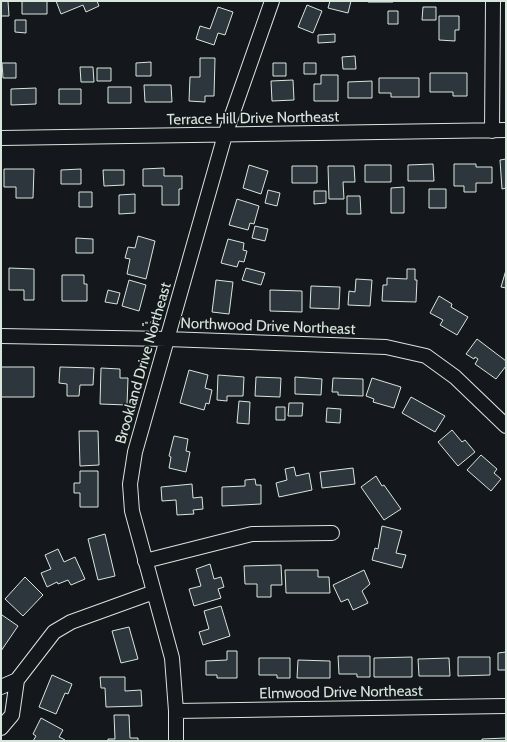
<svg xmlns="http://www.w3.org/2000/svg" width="507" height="742" font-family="Cabin,sans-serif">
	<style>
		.building { fill: #2c363c; stroke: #d8e6dc }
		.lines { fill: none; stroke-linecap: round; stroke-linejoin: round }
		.minor-casing { stroke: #d8e6dc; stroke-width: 16 }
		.path { stroke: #9da8a2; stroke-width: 2; stroke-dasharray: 3 2; stroke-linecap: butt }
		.minor { stroke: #14181c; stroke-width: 14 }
		.labels { text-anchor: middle; stroke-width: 3; stroke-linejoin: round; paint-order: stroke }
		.street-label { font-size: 15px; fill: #d8e6dc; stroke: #14181c }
	</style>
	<rect width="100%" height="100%" fill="#14181c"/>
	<path class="building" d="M1,1H8L9,16H1Z
		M22,1H47V14H22Z
		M56,1H97L99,6L86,12L83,5L61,14Z
		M330,1H351L348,13L328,8Z
		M368,1H393V2H368Z
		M307,5L322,11L313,33L298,27Z
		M218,7L233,12L225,35L218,33L214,45L196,39L200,26L210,29Z
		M423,7H436V20H422Z
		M388,11H398V24H388Z
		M439,16H459V30H455V41L439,40Z
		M15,20H26V33L15,32Z
		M335,34V42L318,43V35Z
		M355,56L356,69H343L342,57Z
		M200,58H215L214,96H205V102L189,101L190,77H200Z
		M151,62V76H136V63Z
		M2,63H16V78H3Z
		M273,63H286V76H273Z
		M304,63H316V74H304Z
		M80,67H93L94,82H81Z
		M97,68H111V81H97Z
		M430,73H467V96H453V92H430Z
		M321,75H338V101H314V84H321Z
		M379,78H419V97H391V93H379Z
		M293,80L294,100L272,101L271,81Z
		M372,81V98H348V82Z
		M144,85H171L172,102H145Z
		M108,87H131V103H108Z
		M36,88V104L11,105V89Z
		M59,89H81V104H59Z
		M506,159V188L502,189L500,160Z
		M433,164L434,181H408V165Z
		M454,164H476V167H492V183H476V192H464V186H454Z
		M249,165L268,171L261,194L243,188Z
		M365,165H391V182H365Z
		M292,166H317V183H292Z
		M328,166H354L355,182H343L344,199H329Z
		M164,168V176H182V189H179V205H162V186H143V169Z
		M4,169H34L33,198H16V187H4Z
		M81,169V184H61V170Z
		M103,170H124V185L104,186Z
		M404,187V213H391V188Z
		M429,189H446V208H429Z
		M268,190L280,193L277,206L265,203Z
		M314,191H326V203L314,204Z
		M79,192H92V207H79Z
		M135,194V213L119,214V195Z
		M347,196H360L361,214H347Z
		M237,199L259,206L254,224L250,223L248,230L229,225Z
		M255,226L268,229L265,241L252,238Z
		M138,236L155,241L146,279L127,274L130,259L125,258L128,247L135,248Z
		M76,238L93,239V253H76Z
		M228,239L244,243L243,250L247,251L244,262L239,261L237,267L221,263Z
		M9,268L34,269V300H24V290H9Z
		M246,268L265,273L261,285L242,280Z
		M407,269H415V280H417L416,302L382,301L383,285H387V278L407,279Z
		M506,270V288L501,287Z
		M62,275H84V284H87V301H62Z
		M356,279L372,280L370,306L348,305L349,291L355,292Z
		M129,280L146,285L139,311L122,306Z
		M216,280L233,282L229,314L212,312Z
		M311,286L340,287L339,309L310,308Z
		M108,290L120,293L117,304L105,302Z
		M270,290L302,291V312L270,311Z
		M439,296L452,304L451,307L468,317L457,335L440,325L443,320L430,313Z
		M477,339L506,361V366L496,379L475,364L478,359L475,357L474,359L466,354Z
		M1,367H34V397H1Z
		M60,367L94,368L93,385H80L79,396H67V384L59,383Z
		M101,368L120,369V378H128L127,405L100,404Z
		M189,370L208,375L205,388L212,390L209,404L206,403L204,410L180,403Z
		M218,375L244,377L243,396H227V401L217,400Z
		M256,377L281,378L280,397L255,396Z
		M295,377L322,379L321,395L295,394Z
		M333,378L363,379V396L338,395V392H332Z
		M372,378L401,387L394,408L373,402L374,399L366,396Z
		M411,397L445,416L435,432L402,413Z
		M239,401L250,402L249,424L237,423Z
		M289,403H303L302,416H288Z
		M276,407H285V420H276Z
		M327,408L341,409L340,423L326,422Z
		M452,430L462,442L465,440L475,452L458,466L438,442Z
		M79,431H98L99,465L80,466Z
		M174,436L188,439L186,451L190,452L186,472L169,468L171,457L169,456Z
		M481,455L497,469L494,473L501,479L491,491L467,470Z
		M294,467L296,476L309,473L312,490L279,497L276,483L287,480L285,469Z
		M353,468L355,484L322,488L320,472Z
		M80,471H98V507H80V493H74V483H80Z
		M376,476L382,486L384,485L401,509L384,520L361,487Z
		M255,479L256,485H261V504L222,506V487L245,486V480Z
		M192,484L193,498L202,497L203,509L193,510L194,514L177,515L176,500L162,501L161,487Z
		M382,526L402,531L396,553L406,555L402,568L372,560L375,548L378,549Z
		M105,534L115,576L98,580L88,539Z
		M58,549L64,562L75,557L85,579L71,585L68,580L58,584L57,582L47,587L41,573L51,569L45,555Z
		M210,564L214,579L221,577L224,587L218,589L221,598L194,606L189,589L201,586L196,569Z
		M281,565L282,585H271V597H257V584H245L244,566Z
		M285,570H318V577H329L330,593H286Z
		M364,570L370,584L362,591L368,603L353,610L348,599L341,602L333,585Z
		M25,577L43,595L23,616L5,599Z
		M221,606L230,636L203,645L199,632L209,629L204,611Z
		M2,615L18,626L1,651V617Z
		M129,627L138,659L121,663L112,631Z
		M227,651H237V678H217V675H206V661L227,660Z
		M506,652V670H498V653Z
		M338,656H370V677H357V674H339Z
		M412,657V677H374V658Z
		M458,657H490V675L458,676Z
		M259,658H290V678H277V675H259Z
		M449,658L450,676H419L418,659Z
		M298,660L330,661V678H297Z
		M52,675L72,684L68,694L65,693L56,714L39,707Z
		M100,677H125V691L141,690L142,706L106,707L105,688H101Z
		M114,715H129L130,738H138V741H108V739H115Z
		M41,718L63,730L59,737L65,740V741H33L36,736L33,734Z
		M506,738V741H482V739Z"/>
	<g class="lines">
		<defs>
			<path id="minor" d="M492,131L493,1
				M1,138L506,130
				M1,336L167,339L386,347L426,356L455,377L506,426
				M145,561L252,534L332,533
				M1,687L17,680L54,632L71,622L154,592
				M176,711L506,706
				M1,728L12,715L17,680
				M176,741V711L172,658L132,511L130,484L135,452L225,135L272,1"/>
		</defs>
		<use href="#minor" class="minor-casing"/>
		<path class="path" d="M186,323H190L191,328
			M143,326V323L158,322"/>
		<use href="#minor" class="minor"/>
	</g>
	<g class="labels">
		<g class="street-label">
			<text transform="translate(253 118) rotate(-1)" y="5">Terrace Hill Drive Northeast</text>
			<text transform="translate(268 326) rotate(2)" y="5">Northwood Drive Northeast</text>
			<text transform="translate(143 363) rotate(-74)" y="5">Brookland Drive Northeast</text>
			<text transform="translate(341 692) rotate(-1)" y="5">Elmwood Drive Northeast</text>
		</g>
	</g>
	<rect width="507" height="742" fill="none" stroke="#d8e6dc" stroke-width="4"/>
</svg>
